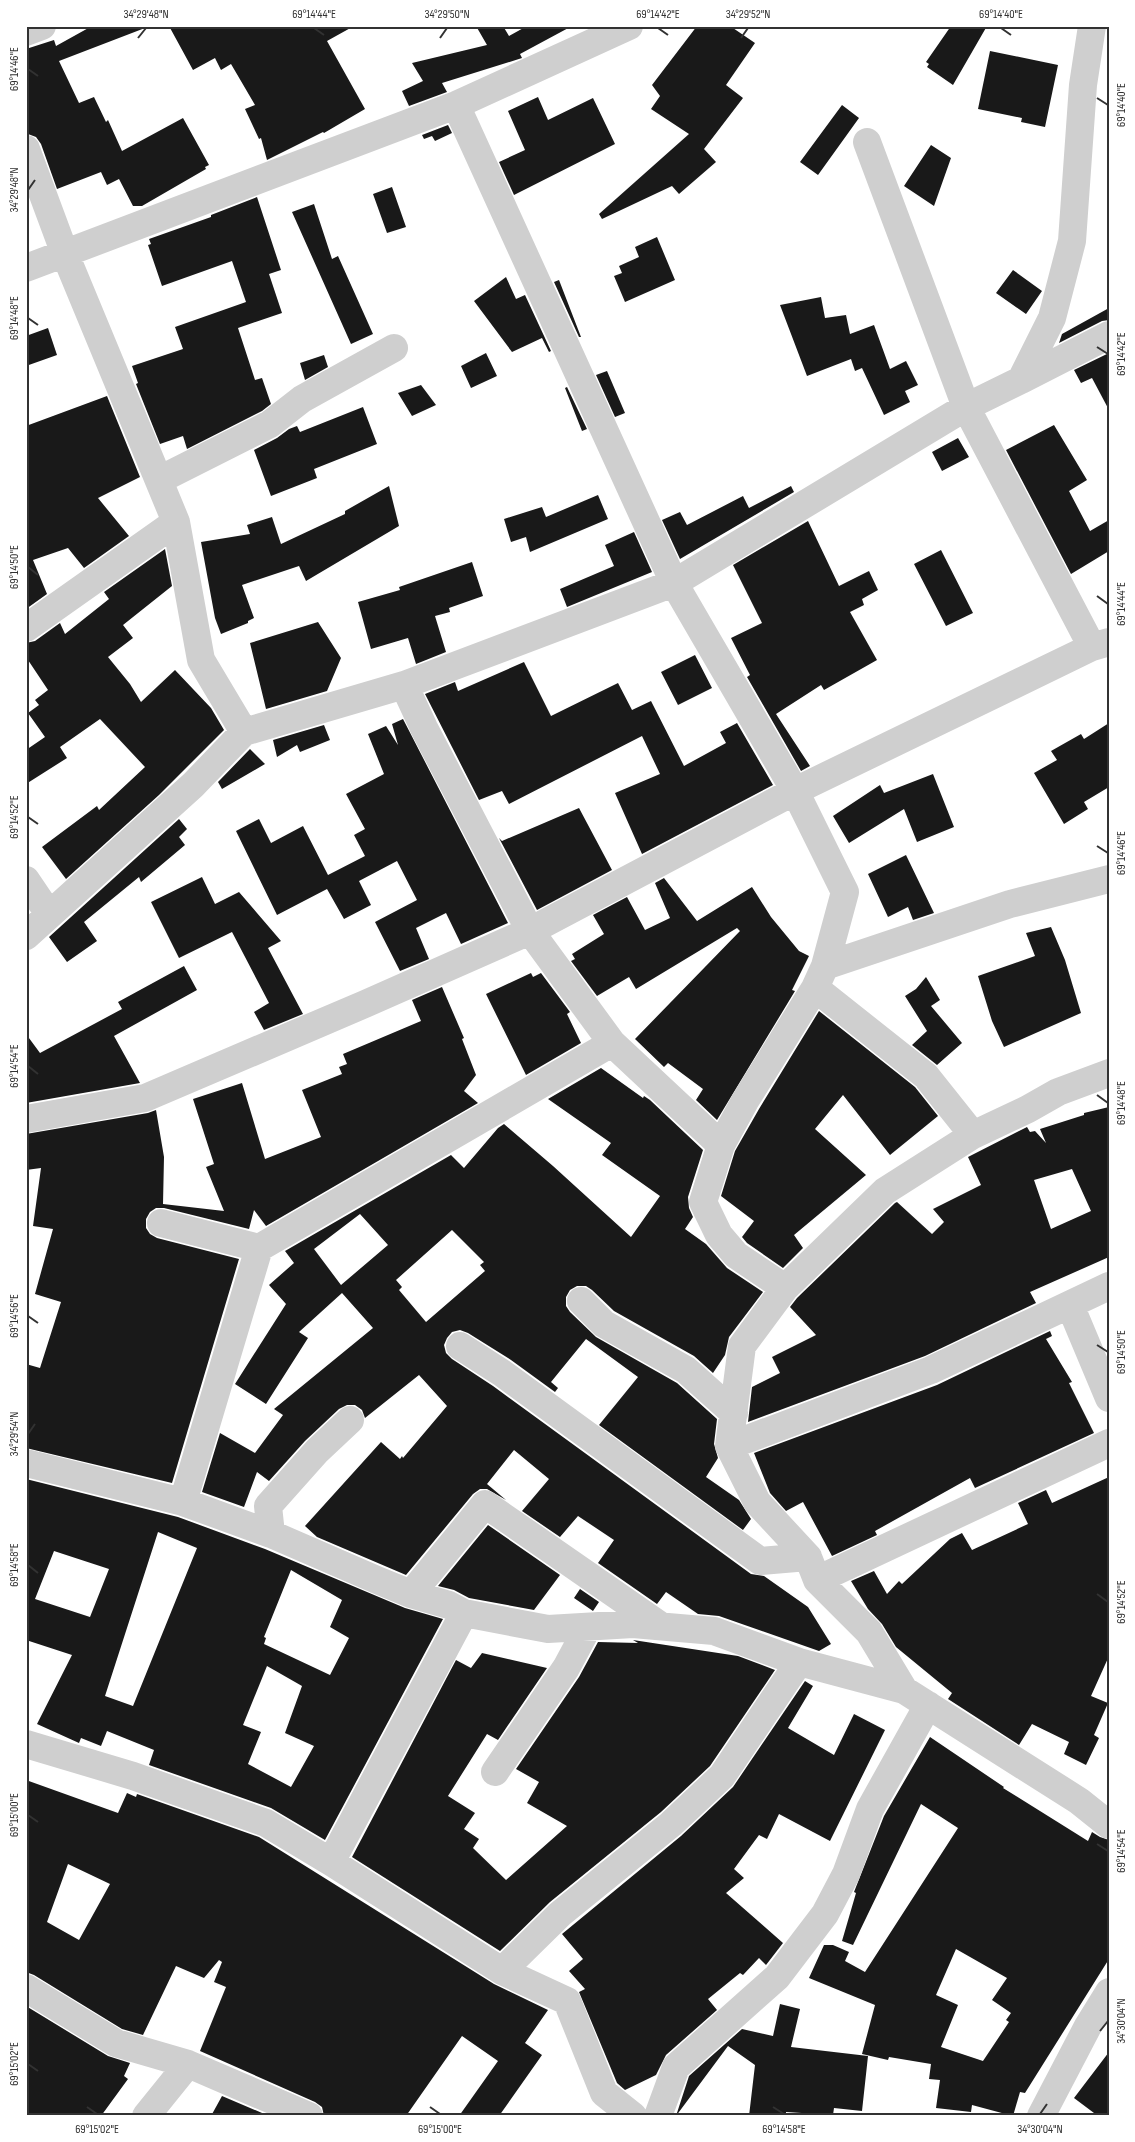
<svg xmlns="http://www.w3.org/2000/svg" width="1135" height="2142" font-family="'Sofia Sans Condensed',sans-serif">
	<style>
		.building { fill: #191919; fill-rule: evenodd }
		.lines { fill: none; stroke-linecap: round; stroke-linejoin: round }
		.minor { stroke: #cfcfcf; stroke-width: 28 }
		.ticks { fill: none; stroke: #323232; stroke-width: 2 }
		.neatline { fill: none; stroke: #323232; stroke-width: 2 }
		.ticks-label { font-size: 12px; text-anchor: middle; fill: #323232 }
	</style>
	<rect width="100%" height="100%" fill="#fff"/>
	<path class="building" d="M92,26L145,28L59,61L79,103L94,97L106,122L108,120L122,151L183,118L209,165L205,167L206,169L142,206H133L119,179L107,185L101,172L57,189L41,144L36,137L28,134L26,128V49L54,40L56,46Z
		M169,26H354L327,41L365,109L324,133L323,132L267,160L261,138L259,139L245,109L255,105L231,64L221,70L215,58L193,70Z
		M476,26H503L509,36L527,26H572L520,54L522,58L442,83L447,92L409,106L402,91L423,81L412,63L487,45Z
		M697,26H730L755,43L726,85L743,98L704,149L716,162L679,194L672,186L602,219L599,214L689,134L651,109L660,96L652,85Z
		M951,26H987L953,85L927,67L929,64L926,62Z
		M990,51L1058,65L1045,127L1021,122L1022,118L978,109Z
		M538,97L548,120L593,98L615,144L514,195L499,162L525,150L508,111Z
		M842,105L859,118L818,175L800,162Z
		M448,125L452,133L435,141L432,136L424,139L422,135Z
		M931,145L951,158L934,206L904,186Z
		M392,187L406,227L387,233L373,194Z
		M257,197L281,270L269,274L282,313L238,328L255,380L262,378L271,404L262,411L187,449L183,436L160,444L136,384L138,383L132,366L183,349L175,327L246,302L232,261L162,286L148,245L151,244L149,239L211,217V215Z
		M314,204L332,259L338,256L373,334L351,344L292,212Z
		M657,237L675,280L625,302L614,276L622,273L619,266L639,257L635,247Z
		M1013,270L1042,291L1026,314L996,293Z
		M506,277L516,299L525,295L551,351L549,352L542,338L512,352L474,301Z
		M559,280L581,337H579L554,282Z
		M821,297L825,318L846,315L850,334L874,325L890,369L906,361L918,385L905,391L910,402L884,415L862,368L855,371L851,359L807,376L780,305Z
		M1109,308V320L1102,321L1059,343L1062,334Z
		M48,328L57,355L26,366V336Z
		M486,353L497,376L471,388L461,366Z
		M1109,353V410L1092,378L1081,383L1074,370Z
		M324,355L328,367L305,380L300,363Z
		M607,371L625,413L615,417L596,375Z
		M421,385L436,405L412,416L398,393Z
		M567,387L587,429L582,431L565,388Z
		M107,396L140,477L98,498L129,536L84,568L68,548L33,560L47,594L26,609V426Z
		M363,407L377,444L314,469L317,478L271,496L254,450L277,438L289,429L297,426L300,432Z
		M1054,425L1087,480L1069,491L1090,531L1109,520V551L1071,574L1006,450Z
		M958,438L969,457L942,471L932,452Z
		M389,486L399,526L306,581L299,566L242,585L254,618L248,621V623L221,634L215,618L201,542L250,534L247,525L272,517L281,544L345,514V511Z
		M791,486L794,492L680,559L662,520L680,512L687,525L743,496L749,508Z
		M598,495L608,519L530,552L526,537L511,542L504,519L542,507L546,517Z
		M808,521L839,586L869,571L878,590L862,599L864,605L850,612L877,660L824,690L821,685L776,714L810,766L801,771L747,677L750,675L731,638L762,623L733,565Z
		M634,532L652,572L567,607L560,589L614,566L605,545Z
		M165,549L172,586L123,625L133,638L108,657L130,684L141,702L175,670L211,708L224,730L159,795L66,879L42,847L97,806L99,810L145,767L100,719L60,747L67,758L26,784V750L45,737L28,713L39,705L35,700L48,690L26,657V643L35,641L60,623L65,634L109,599L104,592Z
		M941,550L973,613L946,626L914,564Z
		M472,562L483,596L449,608L450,612L435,616L446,652L416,664L408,638L371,649L358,602L400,590L399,587Z
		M318,622L341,658L327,691L266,709L250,643Z
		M695,655L712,688L678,705L661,672Z
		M524,662L551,716L618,683L632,710L651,701L684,766L726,743L720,732L737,723L773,785L642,854L615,793L660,774L642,736L509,804L502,791L479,800L425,694L455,682L458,691Z
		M403,719L508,923L461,944L446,913L416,928L429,959L400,971L375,922L417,900L397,861L359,881L371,905L344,919L327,889L277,915L236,831L259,819L271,843L303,826L328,875L365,856L354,835L365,829L346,794L384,774L368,734L386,726L398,745L392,724Z
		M1109,723V787L1084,802L1088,809L1064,824L1034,773L1057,760L1051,751L1081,734L1084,739Z
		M324,725L330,740L300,752L297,745L277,757L273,740Z
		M250,749L265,764L222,789L218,782Z
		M933,774L954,827L917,842L904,809L849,843L833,816L880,785L884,793Z
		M579,808L612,870L537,910L499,838L502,841Z
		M179,819L187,829L179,837L185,845L141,882L139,877L84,922L97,941L67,962L49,937Z
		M906,855L934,913L913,920L908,907L888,917L868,874Z
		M202,877L215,904L239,892L281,941L268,948L303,1014L264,1030L254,1012L269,1003L232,932L179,958L151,902Z
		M664,878L697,921L752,887L771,917L799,951L809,956L792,990L795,991L717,1120L696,1100L703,1089L668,1063L664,1067L635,1039L740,931L737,928L636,989L629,977L597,996L571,961L575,959L572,954L604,934L593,915L627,897L645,930L670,918L655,883Z
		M1051,927L1065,960L1081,1013L1004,1047L992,1021L978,976L1035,956L1026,933Z
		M184,966L197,990L114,1036L140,1083L26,1103V1034L40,1053L122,1009L118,1002Z
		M531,973L533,977L541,973L570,1012L567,1014L581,1043L526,1075L486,994Z
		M926,977L940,1000L931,1006L962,1043L937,1065L912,1045L927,1031L905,996L916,989Z
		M442,987L464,1038L462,1039L476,1075L464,1091L478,1103L266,1226L254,1210L249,1229L164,1208H156L150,1212L146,1219V1228L150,1234L157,1238L239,1259L172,1483L26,1448V1364L40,1368L61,1302L35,1294L53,1229L33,1226L41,1168L26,1170V1134L148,1113L156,1110L164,1157L163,1204L224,1211L206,1167L214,1164L193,1099L242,1083L265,1159L321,1137L302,1090L342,1074L339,1067L347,1064L343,1054L421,1021L412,1000Z
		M819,1011L915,1087L938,1116L890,1155L843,1095L815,1129L866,1175L794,1235L803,1248L804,1247L783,1268L747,1243L742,1237L754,1221L721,1196L735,1151L759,1109Z
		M601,1068L643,1098L644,1096L650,1100L703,1150L688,1197L689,1208L693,1217L685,1229L706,1244L727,1268L763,1292L729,1337L725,1355L713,1373L694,1356L614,1311L592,1290L586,1286H577L570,1290L566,1297V1306L570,1312L596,1337L677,1383L717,1419L714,1444L718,1458L706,1477L739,1500L751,1519L743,1530L599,1425L638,1377L586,1339L551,1382L558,1388L555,1392L511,1360L468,1333L460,1330L452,1332L447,1338L444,1345L446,1353L452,1359L493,1386L751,1574L764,1576L808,1607L831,1644L819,1651L719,1616L698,1614L666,1592L657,1604L598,1563L614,1540L578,1516L560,1537L522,1511L549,1479L514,1450L487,1484L506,1500L487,1489H480L473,1494L406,1575L317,1537L305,1526L381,1442L400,1459L402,1456L403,1458L447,1406L419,1375L365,1418L362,1410L355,1405H347L339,1409L305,1441L269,1481L257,1472L244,1507L202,1492L220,1433L255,1453L283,1415L274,1409L373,1328L342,1293L299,1332L308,1338L266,1404L235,1384L286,1304L269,1285L294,1263L285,1251L451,1155L464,1168L498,1128L504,1124L553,1166L631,1237L660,1196L602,1155L611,1143L548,1099ZM360,1214L388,1245L341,1285L314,1249ZM452,1230L484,1262L480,1265L485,1271L426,1322L399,1290L402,1287L396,1280Z
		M1109,1107V1257L1030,1292L1036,1303L925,1356L748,1422L752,1387L780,1373L772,1357L816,1335L790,1307L797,1298L895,1203L897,1202L932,1234L944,1222L933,1209L981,1185L968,1157L1027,1127L1030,1132L1035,1131L1046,1143L1040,1129L1084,1115V1113ZM1072,1169L1091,1211L1051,1229L1034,1180Z
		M1050,1331L1052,1336L1046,1339L1072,1382L1069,1383L1094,1433L975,1488L970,1478L875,1531L877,1535L832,1556L803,1502L786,1511L770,1493L754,1453L937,1385Z
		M1109,1477V1656L1091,1696L1108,1703L1094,1735L1099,1738L1086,1765L1064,1754L1069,1742L1032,1724L1019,1745L948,1699L952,1693L896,1647L882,1624L868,1609L851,1581L874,1571L887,1594L899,1581L902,1584L950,1539L962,1533L972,1550L1028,1524L1018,1503L1046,1490L1052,1503Z
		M26,1479L178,1517L265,1549L405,1608L443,1619L325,1840L271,1808L149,1765L154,1750L107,1731L101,1746L81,1738L79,1743L37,1724L72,1655L26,1640ZM158,1532L197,1548L133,1706L105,1696ZM54,1551L109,1569L90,1617L35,1599ZM291,1570L342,1600L330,1627L349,1638L330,1675L264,1644L266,1638L264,1637ZM267,1666L302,1686L285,1733L314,1746L291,1787L248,1764L261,1732L243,1725Z
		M488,1525L560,1575L534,1610L469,1598L454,1590L438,1586Z
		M580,1589L599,1602L593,1611L574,1598Z
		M633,1640L738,1656L775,1670L710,1766L661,1812L550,1902L500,1951L352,1857L456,1660L471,1668L482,1653L547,1668L498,1740L487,1734L448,1796L475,1813L464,1829L479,1839L473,1848L506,1880L567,1826L527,1803L539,1782L516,1769L579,1677L598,1642L638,1643Z
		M805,1681L813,1686L788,1728L834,1755L854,1714L885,1730L830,1841L779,1814L767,1839L759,1835L734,1869L744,1878L726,1893L783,1943L766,1965L759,1958L743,1975L740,1973L708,1999L717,2010L666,2055L656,2075L625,2090L617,2083L579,1992L585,1989L569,1971L583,1959L562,1934L681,1836L733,1787Z
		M930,1737L1004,1787L1003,1788L1088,1841L1092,1832L1100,1837L1109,1840V1959L1025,2093L1020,2092L1013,2116L972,2105L971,2112L936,2108L940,2080L929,2079L931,2064L889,2057L888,2060L862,2054L875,2005L809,1978L824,1945H833L849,1952L845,1961L865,1972L958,1828L921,1804L853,1945L842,1941L856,1893L854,1892L884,1816ZM956,1949L1007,1978L992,2000L1011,2013L1006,2020L1009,2022L983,2061L941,2047L958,2005L936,1995Z
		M26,1780L118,1813L127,1793L136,1797L137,1794L259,1837L494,1984L548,2010L525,2043L542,2055L499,2116H459L498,2061L462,2036L406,2116H324L322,2107L315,2102L200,2051L226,1987L214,1982L222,1962L219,1960L204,1978L176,1966L143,2035L122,2029L34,1975L26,1972ZM68,1864L110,1884L79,1940L47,1922Z
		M780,2004L800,2009L791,2047L868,2056L862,2111L834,2108L833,2115L786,2112V2116H749L755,2065L728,2046L676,2116L689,2076L742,2029L773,2036Z
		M26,2006L108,2056L130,2063L124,2076L128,2079L101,2116H26Z
		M1109,2052V2116H1098L1074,2098Z
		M222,2096L269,2116H211Z"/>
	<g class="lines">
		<path class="minor" d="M26,32L42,26
			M456,105L674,583L795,791L845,892L825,966L815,988L745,1101L721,1145L703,1202L719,1235L736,1255L785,1288
			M867,142L966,407L1092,647
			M26,149L65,254L176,522L201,660L244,732
			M26,268L456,105L629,26
			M1021,380L1109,335
			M159,480L270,424L302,399L394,348
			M26,628L176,522
			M404,685L424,728L530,931L612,1043L721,1145
			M26,880L49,914
			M26,936L193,785L244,732L404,685L674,583L966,407L1021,380L1052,318L1072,241L1083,85L1092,26
			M825,966L1010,904L1109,879
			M815,988L926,1076L973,1135
			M26,1119L145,1098L365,1004L530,931L795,791L1092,647L1109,642
			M161,1223L259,1248
			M581,1301L604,1324L686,1370L734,1413
			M1070,1305L1109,1398
			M460,1346L502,1373L760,1561L808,1557
			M729,1446L931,1370L1109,1286
			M26,1463L183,1502L271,1534L377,1580L411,1594L449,1605L464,1613L548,1629L633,1624L714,1631L799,1662L904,1690L1079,1801L1109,1825
			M183,1502L259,1248L612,1043
			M271,1534L268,1506L317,1451L350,1420
			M817,1580L1109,1443
			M411,1594L485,1504L661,1626
			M904,1690L869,1632L817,1580L808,1557L757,1502L729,1446L742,1346L785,1288L885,1191L973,1135L1028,1109L1058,1092L1109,1073
			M26,1744L133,1776L266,1823L331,1862L502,1971L567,2001L604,2093L633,2116
			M495,1772L566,1668L588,1627
			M331,1862L464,1613
			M502,1971L560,1914L671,1824L722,1776L799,1662
			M26,1988L116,2043L188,2064L309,2116
			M146,2116L188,2064
			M658,2116L676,2067L777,1977L825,1914L846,1874L870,1809L928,1705
			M1041,2116L1088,2026L1109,1992"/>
	</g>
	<path class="ticks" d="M314,28L324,35M658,28L668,35M1001,28L1011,35M138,38L146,28M440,38L447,28M741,38L748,28M28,69L38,76M1097,98L1108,105M28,190L35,180M28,318L38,325M1097,347L1108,354M28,567L38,575M1097,596L1108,604M28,817L38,824M1097,846L1108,853M28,1066L38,1074M1097,1095L1108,1103M28,1316L38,1323M1097,1345L1108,1352M28,1434L35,1424M28,1565L38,1573M1097,1594L1108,1602M28,1815L38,1822M1097,1844L1108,1851M1100,2031L1108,2021M28,2064L38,2071M87,2107L97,2114M430,2107L440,2114M773,2107L784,2114M1040,2114L1047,2104"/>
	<rect width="1135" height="2142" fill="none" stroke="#ffffff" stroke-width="55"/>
	<rect x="28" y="28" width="1080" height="2086" class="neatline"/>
	<g class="ticks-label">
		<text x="146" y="18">34°29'48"N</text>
		<text x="314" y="18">69°14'44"E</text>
		<text x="447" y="18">34°29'50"N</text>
		<text x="658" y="18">69°14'42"E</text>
		<text x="748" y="18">34°29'52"N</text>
		<text x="1001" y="18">69°14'40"E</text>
		<text transform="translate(14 69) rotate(-90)" y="4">69°14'46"E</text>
		<text transform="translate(1121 105) rotate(-90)" y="4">69°14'40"E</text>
		<text transform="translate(14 190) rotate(-90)" y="4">34°29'48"N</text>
		<text transform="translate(14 318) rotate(-90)" y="4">69°14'48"E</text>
		<text transform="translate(1121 354) rotate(-90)" y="4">69°14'42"E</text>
		<text transform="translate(14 567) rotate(-90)" y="4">69°14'50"E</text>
		<text transform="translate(1121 604) rotate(-90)" y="4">69°14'44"E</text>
		<text transform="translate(14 817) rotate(-90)" y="4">69°14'52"E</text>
		<text transform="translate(1121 853) rotate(-90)" y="4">69°14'46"E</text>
		<text transform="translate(14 1066) rotate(-90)" y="4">69°14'54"E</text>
		<text transform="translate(1121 1103) rotate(-90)" y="4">69°14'48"E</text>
		<text transform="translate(14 1316) rotate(-90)" y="4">69°14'56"E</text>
		<text transform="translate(1121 1352) rotate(-90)" y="4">69°14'50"E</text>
		<text transform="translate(14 1434) rotate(-90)" y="4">34°29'54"N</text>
		<text transform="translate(14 1565) rotate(-90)" y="4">69°14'58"E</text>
		<text transform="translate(1121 1602) rotate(-90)" y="4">69°14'52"E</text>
		<text transform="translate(14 1815) rotate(-90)" y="4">69°15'00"E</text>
		<text transform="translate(1121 1851) rotate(-90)" y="4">69°14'54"E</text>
		<text transform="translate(1121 2021) rotate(-90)" y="4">34°30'04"N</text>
		<text transform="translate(14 2064) rotate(-90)" y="4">69°15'02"E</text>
		<text x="97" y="2133">69°15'02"E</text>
		<text x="440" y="2133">69°15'00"E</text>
		<text x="784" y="2133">69°14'58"E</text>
		<text x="1040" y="2133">34°30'04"N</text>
	</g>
</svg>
